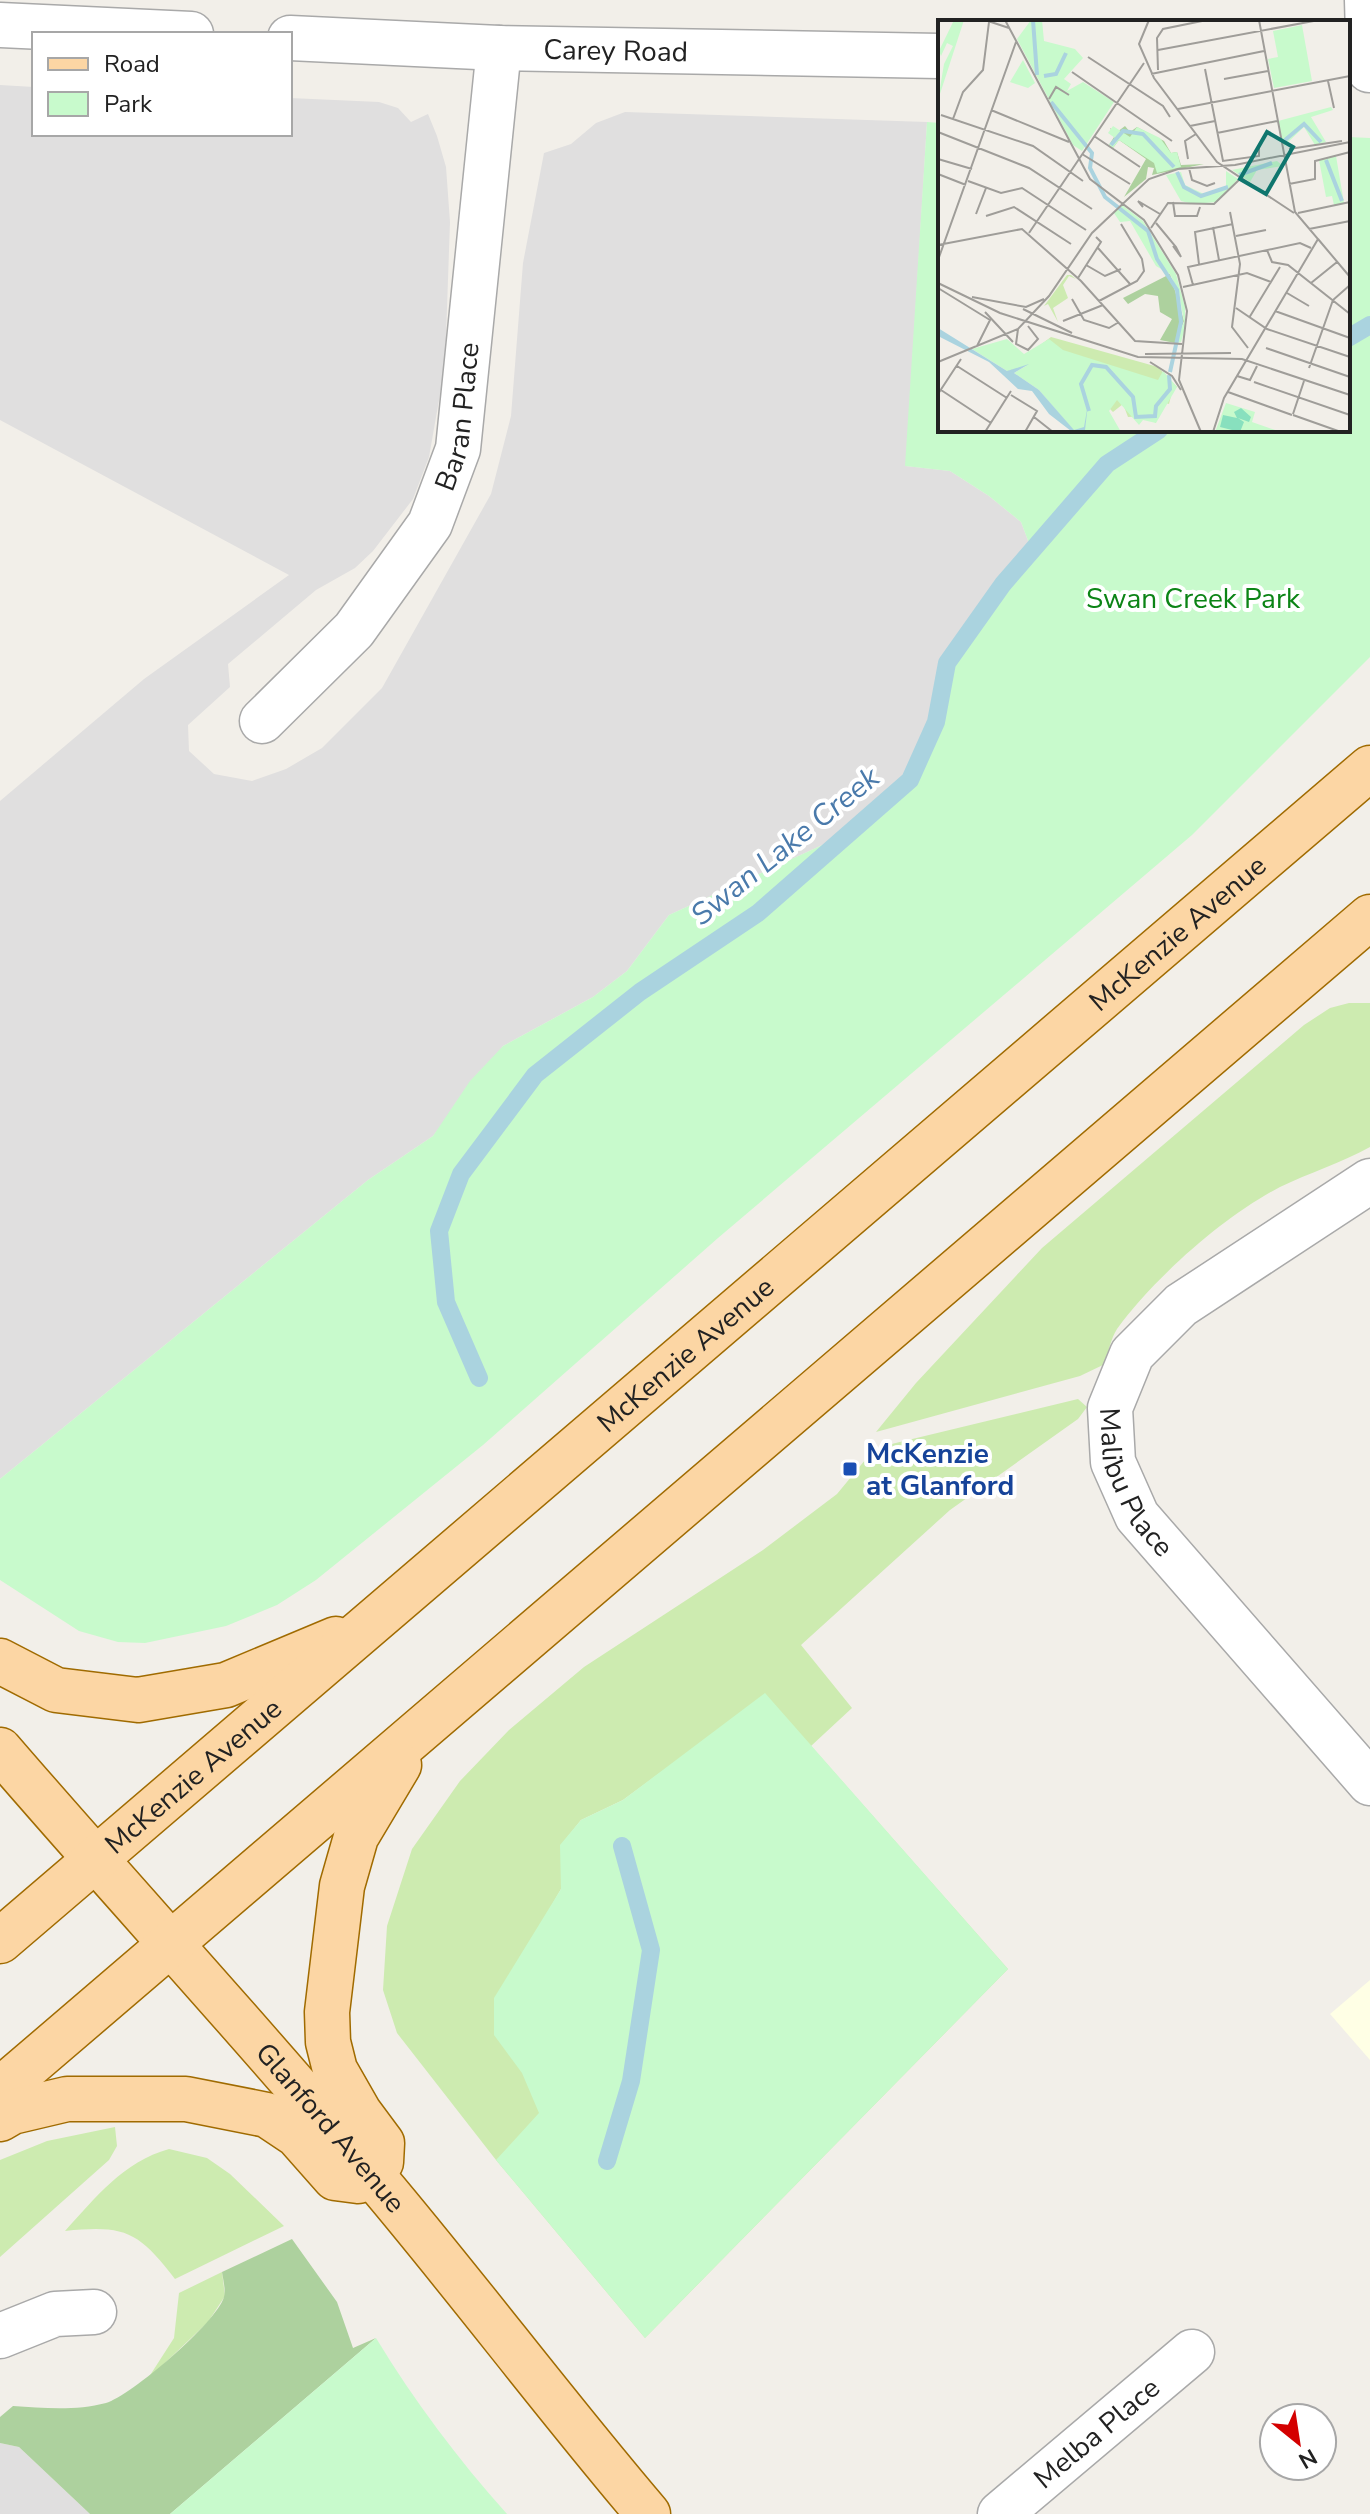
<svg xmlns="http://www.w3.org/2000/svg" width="1370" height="2514" font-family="'Nunito Sans',sans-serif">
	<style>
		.residential { fill: #e0dfdf }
		.education { fill: #ffffe5 }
		.grass { fill: #cdebb0; fill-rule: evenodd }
		.forest { fill: #add19e }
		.park { fill: #c8facc }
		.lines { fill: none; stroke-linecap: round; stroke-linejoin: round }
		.stream { stroke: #aad3df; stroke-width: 18 }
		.minor-casing { stroke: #a9a9a9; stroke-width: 47 }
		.major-casing { stroke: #a06b00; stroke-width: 47 }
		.minor { stroke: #fff; stroke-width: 44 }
		.major { stroke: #fcd6a4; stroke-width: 44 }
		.transit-dot { fill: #1a4fb4; stroke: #fff; stroke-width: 3 }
		.labels { text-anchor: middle; stroke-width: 8; stroke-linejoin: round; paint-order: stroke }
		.street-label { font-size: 28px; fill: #222; stroke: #fff }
		.park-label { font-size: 28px; fill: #0c8416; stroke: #fff }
		.transit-label { font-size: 28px; font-weight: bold; fill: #164399; stroke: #fff; text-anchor: start }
		.water-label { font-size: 30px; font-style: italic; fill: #4a7aab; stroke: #fff }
		.inset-river { fill: none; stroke: #aad3df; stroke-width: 4 }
		.inset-road { fill: none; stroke: #9f9d99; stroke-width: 2 }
		.view { fill: #0f766e; fill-opacity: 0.15; stroke: #0f766e; stroke-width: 4 }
		.inset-edge { fill: none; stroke: #222; stroke-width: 4 }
	</style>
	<rect width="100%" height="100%" fill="#f2efe9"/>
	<path class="residential" d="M0,85L34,87V134H290V98L379,102L398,108L411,122L428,114L437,136L446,167L450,222L445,366L429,457L413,499L373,551L355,568L316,590L228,664L230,687L188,725L189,751L214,774L252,781L286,769L322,748L382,688L491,494L511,416L523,263L544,153L571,144L596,123L625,112L927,122L906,466L950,471L989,496L1021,522L1032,551L947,663L936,722L910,780L840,837L669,915L627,971L593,997L503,1046L433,1136L368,1180L0,1479V801L144,679L289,575L0,420Z
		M0,2443L19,2447L90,2514H0Z"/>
	<path class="education" d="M1370,1980V2060L1330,2014Z"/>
	<path class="grass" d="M1349,1003H1370V1147C1341,1163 1309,1173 1280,1187C1224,1216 1154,1278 1117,1329C1111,1338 1108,1353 1105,1364L1080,1376L876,1432L916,1383L1042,1248L1304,1025L1330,1008Z
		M1078,1399L1087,1407L1078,1419L950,1510L801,1645L852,1708L811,1746L1008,1969L645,2338L496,2160L397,2033L383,1990L387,1926L412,1849L460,1781L509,1730L584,1667L763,1550L837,1494L875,1448ZM661,1772L534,1936L561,1889V1845L581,1820L623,1800Z
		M115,2127L117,2146L109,2160L0,2257V2160L47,2141Z
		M169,2149L207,2158L230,2174L284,2226L175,2279C138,2231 125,2225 65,2231C96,2197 123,2162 169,2149Z
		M222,2272L225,2296L208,2322L147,2380L174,2338L179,2293Z"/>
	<path class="forest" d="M292,2239L337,2302L353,2348L376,2338L170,2514H90L19,2447L0,2443V2417L13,2406C43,2408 76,2411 106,2403C131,2396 217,2322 224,2297C226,2290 223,2279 222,2272Z"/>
	<path class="park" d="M927,122L940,123V430H1348V137L1370,138V657L1192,835L718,1238L483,1445L316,1580L277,1605L226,1626L145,1643L118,1642L79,1631L0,1580V1479L368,1180L433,1136L470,1081L503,1046L593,997L627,971L669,915L840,837L910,780L936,722L947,663L1032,551L1021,522L989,496L950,471L905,466Z
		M765,1693L1008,1969L645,2338L496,2160L539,2113L522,2073L494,2035V1998L561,1889L560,1845L581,1820L623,1800Z
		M376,2338C415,2402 457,2458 507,2514H170Z"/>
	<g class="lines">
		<path class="stream" d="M1348,338L1370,325
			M479,1378L446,1302L439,1231L461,1174L535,1075L640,992L758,913L910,780L936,722L947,663L1003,584L1107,464L1159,430
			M607,2161L631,2081L651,1950L622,1846"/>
		<defs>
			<g id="minor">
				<path d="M1367,0L1369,70"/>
				<path d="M0,25L191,34"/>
				<path id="s1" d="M290,38L499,48L940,56"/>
				<path id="s2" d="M262,721L354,630L430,524L458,449L499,48"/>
				<path id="s3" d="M1370,1181L1181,1305L1132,1354L1110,1408L1113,1462L1137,1516L1370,1783"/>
				<path d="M0,2336L55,2314L94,2312"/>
				<path id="s4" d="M1000,2514L1192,2352"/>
			</g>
			<g id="major">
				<path d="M0,1661L56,1690L138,1700L226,1685L336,1639"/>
				<path id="s5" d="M0,1750C125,1895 255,2035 378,2182C470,2291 555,2405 648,2514"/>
				<path id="s6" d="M0,1941L1370,768"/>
				<path d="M0,2090L1370,917"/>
				<path d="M0,2119L12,2112L67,2099H186L267,2115L297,2135L335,2178L358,2181"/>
				<path d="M381,2162L382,2143L359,2112L335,2070L328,2042L327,2012L342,1886L356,1837L399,1765"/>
			</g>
		</defs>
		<use href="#minor" class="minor-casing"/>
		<use href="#major" class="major-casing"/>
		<use href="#minor" class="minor"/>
		<use href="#major" class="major"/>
	</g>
	<rect class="transit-dot" x="842" y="1461" width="16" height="16" rx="4"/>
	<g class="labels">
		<g class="street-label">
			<text dy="10" stroke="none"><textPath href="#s1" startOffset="326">Carey Road</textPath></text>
			<text dy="10" stroke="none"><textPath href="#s2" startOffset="372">Baran Place</textPath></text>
			<text dy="10" stroke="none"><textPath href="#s6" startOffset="1550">McKenzie Avenue</textPath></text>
			<text dy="10" stroke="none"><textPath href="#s6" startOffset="902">McKenzie Avenue</textPath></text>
			<text dy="10" stroke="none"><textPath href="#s3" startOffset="434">Malibu Place</textPath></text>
			<text dy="10" stroke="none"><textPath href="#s6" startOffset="254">McKenzie Avenue</textPath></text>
			<text dy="10" stroke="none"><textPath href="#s5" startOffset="502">Glanford Avenue</textPath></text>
			<text dy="10" stroke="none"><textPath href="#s4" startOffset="126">Melba Place</textPath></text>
		</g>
		<g class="park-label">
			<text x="1193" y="608">Swan Creek Park</text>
		</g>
		<g class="transit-label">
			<text x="866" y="1463">McKenzie<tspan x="866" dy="32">at Glanford</tspan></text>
		</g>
		<g class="water-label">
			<text transform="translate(785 846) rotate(-39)" y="10">Swan Lake Creek</text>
		</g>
	</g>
	<g transform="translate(938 20)">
		<rect width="412" height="412" fill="#f2efe9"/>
		<path d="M129,255H133L138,259L131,256L125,265L130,278L115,288L120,302L110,284L106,286ZM113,317L220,347L239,367L224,372L233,376L231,384L218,380L213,385H218V403L206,396L190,397L185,384L175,392L172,389L162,373L174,356L166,345L118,333L101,349L90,345L70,351L59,342L63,330L68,333L70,331L58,324L67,329L72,325L86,337Z" fill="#cdebb0"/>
		<path d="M187,106L192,112L199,107L226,121L233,133L239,132L243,145L266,144L214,155L216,148L210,147L208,159L186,177L208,139L181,120L175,128L171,125L176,117L172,108L179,112ZM232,254L246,301L237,323L222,320L234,299L222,292L220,276L207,274L190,284L185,278Z" fill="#add19e"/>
		<path d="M16,0H26L0,80L6,44L15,26L9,23L3,36L1,31ZM93,0H104L106,21L137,29L145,38L126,59L133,64L129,71L145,62L176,82L144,131L135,125L79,19ZM364,5L374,61L336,68L330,39L340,37L335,11ZM85,40L97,63L90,68L72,62ZM393,87L395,90L373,97L388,122L377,125L366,107L346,126L340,101ZM175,106L192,117L199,107L222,118L233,133L239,132L243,147L219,153L216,143L181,120L175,128L171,125L177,118L170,113ZM398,136L406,183L396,185L394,176L388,177L381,140ZM339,141L345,146L319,150L312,162L294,150ZM288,151L300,159L279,182L255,184L243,181L228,155L243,152L247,165L268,175L288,167ZM184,185L205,201L238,254L247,287V308L243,322L237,323L246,302L241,272L232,254L218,246L192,201L182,202L176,193ZM69,319L86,334L111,319L125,330L220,360L225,351L239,367L218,403L205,400L201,405L179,380L171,391L183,412L136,411L101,370L76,353L88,346L69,351L34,329ZM288,383L317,392L314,402L343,412H277Z" fill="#c8facc"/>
		<path d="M303,388L313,397L311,402L300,398L306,402L302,412L282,407L285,395L299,398L296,392Z" fill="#88e0be"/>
		<path d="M0,308L69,351L91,344L76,353L101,370L136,410L146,407L150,384L147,410L133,411L111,394L94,371L80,369L51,342L0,316Z" fill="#aad3df"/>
		<path class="inset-river" d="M95,0L99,55M106,56L118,54L128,33M113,82L154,133L152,148L167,177L210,211L219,239L239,270L243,302L232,352M347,120L366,104L383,122M173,125L185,111L205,114L236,147M388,140L404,181M239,152L246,167L263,176L290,167M301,155L334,143M151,391L143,364L154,345L168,347L195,377L198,397L217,396L218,386L232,369L231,355"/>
		<path class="inset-road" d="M47,0L71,8M67,0L152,159L206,200L240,255L249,291L241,360L263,412M211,0L201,24L216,58L279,142L356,193M220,30L381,0M150,37L225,86L232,97M267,49L285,141L321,136V125M220,50L219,18L225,9L269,0M134,52L234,121M213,54L326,31M286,59L330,51M390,61L396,88M111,79L118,67L131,75M240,89L412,56M53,90L131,122M3,95L95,126L145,161M15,99L25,72L45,50L51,2M252,106L277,101M0,112L91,148L154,189M279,113L339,101M156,116L202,147M351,129L404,121M144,134L192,164M0,139L34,149M250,139L247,121L258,114M251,148L254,160L269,166L277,163M0,154L28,165M30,161L63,173L84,168L148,210M351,164L377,159V141L412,132M235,182L237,196H259L262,187M205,187L200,181L222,194M292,192L302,244L294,307L310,328M360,193L412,182M38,194L48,168M48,196L76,187L133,224M218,203L238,227L243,237L235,226M275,207L281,240M213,208L230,183L276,184L303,158M371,209L412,201M91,213L206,43M298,216L328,210M380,219L412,257M0,225L84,209L143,261L197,321L244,324M160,228L192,264M329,230L334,242L350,245L412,294M0,240L78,22M261,244L257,212L295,204M148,245L167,256L183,249M140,258L163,222L158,217M0,263L62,293L200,337L304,339L412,375M373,263L399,242M255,265L250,247L362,223L373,228M245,267L309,253L333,262M0,268L52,300L39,326M349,273L371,286M34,277L88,287L106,279M134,279L146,300L171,308L181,302M161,281L199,261L206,251L204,239L183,204M298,288L329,309L412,337M85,289L134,313M337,291L412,318M47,292L75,322M311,298L342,247M125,301L165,285M80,309L78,324L90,330L100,319L90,306M328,328L412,357M207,334L293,333M0,342L80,309L111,276L154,213L211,159L240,149L297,145L412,122M212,342L234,356L243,370M19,346L69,378M371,348L395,280L412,265M299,356L312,360L319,346M316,362L412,395M3,370L53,403M290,372L354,395M0,374L23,339M73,375L99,391L87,412M355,394L366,361M355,395L403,412M96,397L115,412M47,412L73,371M275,412L286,378L380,219L357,192L321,0"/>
		<path class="view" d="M329,112L355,127L328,174L302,159Z"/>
		<rect width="412" height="412" class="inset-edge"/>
	</g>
	<rect x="32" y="32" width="260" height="104" fill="#ffffff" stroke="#a7a7a7" stroke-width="2"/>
	<rect x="48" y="58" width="40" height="12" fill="#fcd6a4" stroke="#a7a7a7" stroke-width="2"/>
	<text x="104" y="72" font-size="24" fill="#222222">Road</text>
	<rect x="48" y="92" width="40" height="24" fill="#c8facc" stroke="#a7a7a7" stroke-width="2"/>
	<text x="104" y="112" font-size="24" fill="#222222">Park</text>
	<g transform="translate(1298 2442) rotate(150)"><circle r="38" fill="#ffffff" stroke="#a7a7a7" stroke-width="2"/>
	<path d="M0-6L14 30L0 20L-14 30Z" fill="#d40000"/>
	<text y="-12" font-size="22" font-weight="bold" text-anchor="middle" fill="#222222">N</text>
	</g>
</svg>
